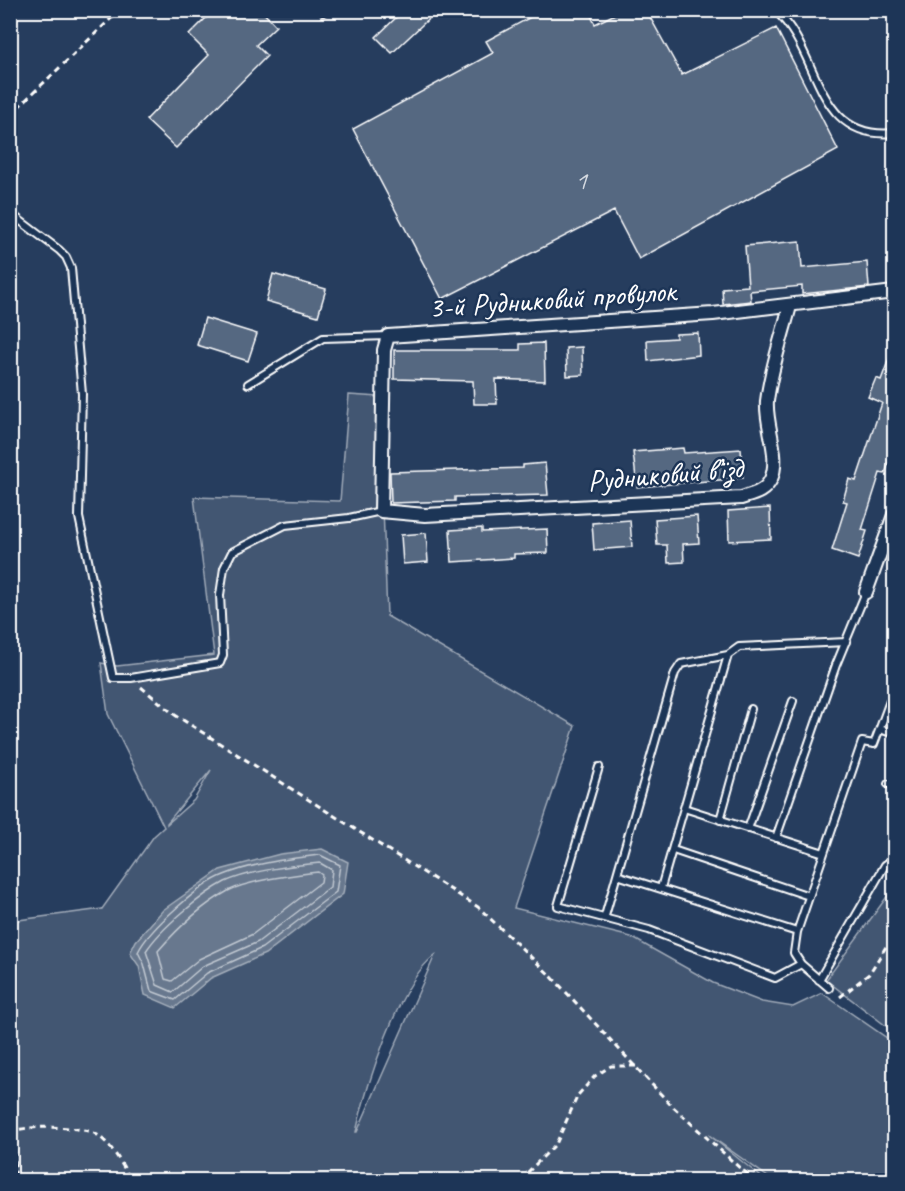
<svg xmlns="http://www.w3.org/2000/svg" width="905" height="1191" font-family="Caveat,sans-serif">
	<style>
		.green { fill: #425672; stroke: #a0aab8; stroke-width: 1.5; fill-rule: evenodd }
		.water { fill: #67788e; stroke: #a4aebb; stroke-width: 1.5 }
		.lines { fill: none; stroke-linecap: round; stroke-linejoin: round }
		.shore { stroke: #c2c9d2; stroke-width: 1.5 }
		.building { fill: #556781; stroke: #fff; stroke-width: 1.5 }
		.service-casing { stroke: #fff; stroke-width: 10 }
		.minor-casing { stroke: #fff; stroke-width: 16 }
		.path { stroke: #fff; stroke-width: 3; stroke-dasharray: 6 4.5; stroke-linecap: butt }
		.service { stroke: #1d3557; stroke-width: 6 }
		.minor { stroke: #1d3557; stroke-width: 12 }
		.labels { text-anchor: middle; stroke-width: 5; stroke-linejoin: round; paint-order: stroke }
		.number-label { font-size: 27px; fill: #d4d9e0 }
		.street-label { font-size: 30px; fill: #fff; stroke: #1d3557 }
	</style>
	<rect width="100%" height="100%" fill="#263d5e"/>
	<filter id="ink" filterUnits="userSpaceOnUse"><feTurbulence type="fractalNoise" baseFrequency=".0167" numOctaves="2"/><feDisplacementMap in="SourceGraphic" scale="12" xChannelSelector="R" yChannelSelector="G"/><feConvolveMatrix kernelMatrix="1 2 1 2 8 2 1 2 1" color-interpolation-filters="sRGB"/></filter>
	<g filter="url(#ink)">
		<path class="green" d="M349,395L379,397L387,616L575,726L514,908L631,937L713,983L762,1002L793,1007L822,993L894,1043V1180H772L709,1135L765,1180H11V921L102,909L154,836L164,827L108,714L101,663L117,666L214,655L194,497L340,501ZM211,770L194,800L167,824V823ZM435,955L357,1132H356C366,1087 399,982 435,955Z
			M894,887V1032L826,980Z"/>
		<path class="water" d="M322,849L348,862L343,894L265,954L211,978L175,1008L145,995L139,966L130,953L136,941L163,910L220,870L280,854Z"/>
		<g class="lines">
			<path class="shore" d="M320,855L340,865L336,892L262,948L207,973L175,1000L151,991L144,964L138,952C149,929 200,884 224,875C254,863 288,859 320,855Z
				M320,863L332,870L330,887L258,942L203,966L173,992L157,985L146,951C160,929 202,894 225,882C249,871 293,865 320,863Z
				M318,872L322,875L321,882L253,934L199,959L172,981L165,979L158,951C178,928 201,906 228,891C249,880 294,875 318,872Z"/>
		</g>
		<path class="building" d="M214,10H261L276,26L256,45L267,56L176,148L146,120L209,55L189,35Z
			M404,10H438L392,53L376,37Z
			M528,10H588L595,24L623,10H646L682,75L776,28L838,150L639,259L614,211L442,299L353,129L493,53L486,41L531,17Z
			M800,241L802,268L867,262L869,287L802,294V286L750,291L751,301L723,304L722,288L748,286L745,246Z
			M273,274L326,289L318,316L266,301Z
			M205,318L257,334L248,361L197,345Z
			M698,333L699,355L648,361L647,340L676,338V334Z
			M544,343L545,381L496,379L497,404H474L473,381L394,379V350H520V344Z
			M582,347L583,375L567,376L566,348Z
			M893,348L894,447L885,474L880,473L862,530L867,531L858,559L832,550L847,502L843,501L849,479L856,481L882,403L868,397L876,378L881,380Z
			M683,448L684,453L741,449L743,478L637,487L633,452Z
			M545,463L548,495L455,497V501L391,503L390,472L523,468V465Z
			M770,508L771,539L729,541L728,511Z
			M697,516L699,543L683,544L684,562L668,563L667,545H657L655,519Z
			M630,520L632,547L594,550L592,523Z
			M482,528V532L547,529L548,553L514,554V558L452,562L450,530Z
			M426,533L428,562L403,564L401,535Z"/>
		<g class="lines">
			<defs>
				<path id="service" d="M775,10C822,53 813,141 894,133
					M323,12L324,10
					M10,213L59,250L66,257L71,268L82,394L79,517L113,678H131L220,663L223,655L220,595L224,568L232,552L285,525L349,518L381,511
					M248,384L323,338L388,336
					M880,729L894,734
					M599,767L558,906L649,930L775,978L801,964
					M888,784L894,786
					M684,808L824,853
					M720,820L751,709
					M748,829L793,701
					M776,838L836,665L866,592
					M673,850L809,896
					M617,875L797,932
					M661,888L728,655
					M605,916L675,673L681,664L728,655L739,647L846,642
					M819,980L885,865L894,858
					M829,988L801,964L794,953L797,932L862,742L874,744L894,690"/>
				<path id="minor" d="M790,306C782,337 771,368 767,401C765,426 781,455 771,479C765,492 754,494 741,498L425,515L381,511L384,350L388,336L713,314L894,292
					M866,592L894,515"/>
			</defs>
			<use href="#service" class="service-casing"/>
			<use href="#minor" class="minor-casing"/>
			<path class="path" d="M10,115L120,10
				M141,687L175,715L478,907L552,977L670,1104L742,1170L759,1180
				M840,997L869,974L894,934
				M10,1120L16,1129L15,1180
				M10,1132C25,1125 79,1126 94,1133C111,1142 122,1165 131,1180
				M520,1180L556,1144L578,1095L595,1076L611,1066H637"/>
			<use href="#service" class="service"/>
			<use href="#minor" class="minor"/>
		</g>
	</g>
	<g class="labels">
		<g class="number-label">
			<text x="581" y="189">1</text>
		</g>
		<g class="street-label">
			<text transform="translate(552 299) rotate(-4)" y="10">3-й Рудниковий провулок</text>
			<text transform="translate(665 474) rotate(-5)" y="10">Рудниковий в’їзд</text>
		</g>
	</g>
	<rect width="905" height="1191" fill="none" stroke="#1d3557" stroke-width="36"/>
	<rect x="18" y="18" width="869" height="1155" fill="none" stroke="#fff" stroke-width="2" filter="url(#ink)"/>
</svg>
